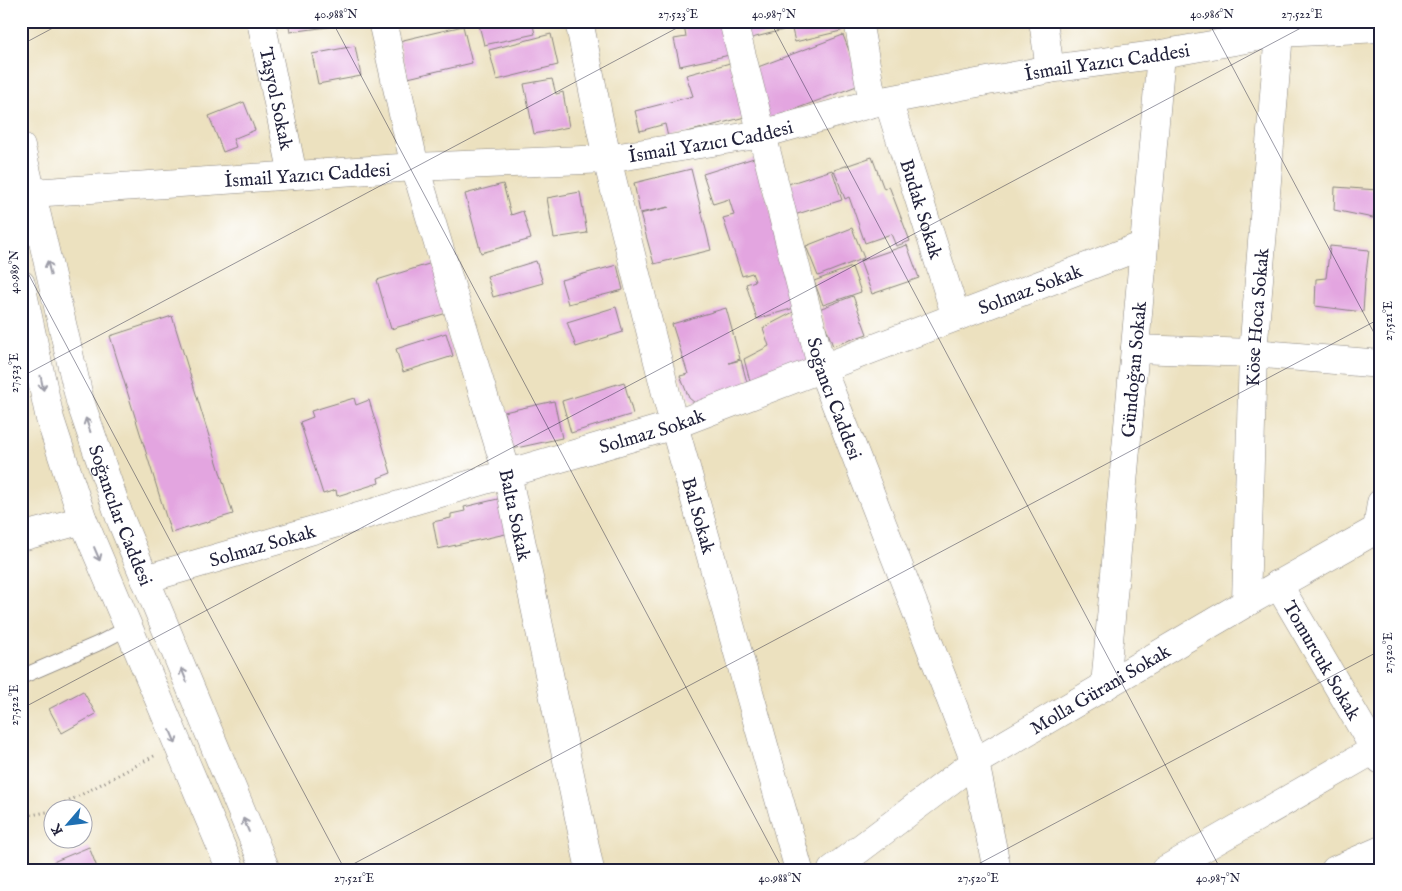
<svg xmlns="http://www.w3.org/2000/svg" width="1402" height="891" font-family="'IM FELL English',serif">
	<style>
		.building { fill: #e3a5e0 }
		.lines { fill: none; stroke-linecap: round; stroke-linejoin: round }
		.service-casing { stroke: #87827d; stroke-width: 16 }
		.minor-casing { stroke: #87827d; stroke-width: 29 }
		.tertiary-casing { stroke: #87827d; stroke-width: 29 }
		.secondary-casing { stroke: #87827d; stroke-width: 29 }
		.path { stroke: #87827d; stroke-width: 3; stroke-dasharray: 1 4; stroke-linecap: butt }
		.service { stroke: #fff; stroke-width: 14 }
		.minor { stroke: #fff; stroke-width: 28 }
		.tertiary { stroke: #fff; stroke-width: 28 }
		.secondary { stroke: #fff; stroke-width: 28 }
		.oneway { stroke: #9c9ca7 }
		.ticks { fill: none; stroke: #22223b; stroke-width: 1; stroke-opacity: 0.45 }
		.labels { text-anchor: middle; stroke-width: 4.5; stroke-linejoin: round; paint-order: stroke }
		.street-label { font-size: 19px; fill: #22223b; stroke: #fff }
		.neatline { fill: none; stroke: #22223b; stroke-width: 2 }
		.ticks-label { font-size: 12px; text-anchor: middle; fill: #22223b }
	</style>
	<rect width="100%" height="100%" fill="#fff"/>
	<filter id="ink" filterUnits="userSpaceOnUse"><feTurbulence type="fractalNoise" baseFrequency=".02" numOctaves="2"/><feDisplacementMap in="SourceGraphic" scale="10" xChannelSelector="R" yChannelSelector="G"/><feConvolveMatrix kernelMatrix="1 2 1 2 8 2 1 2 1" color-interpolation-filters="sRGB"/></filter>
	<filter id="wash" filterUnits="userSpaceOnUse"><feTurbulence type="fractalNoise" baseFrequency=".0096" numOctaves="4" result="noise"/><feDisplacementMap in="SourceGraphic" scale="20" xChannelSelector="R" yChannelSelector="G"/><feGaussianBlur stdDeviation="1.12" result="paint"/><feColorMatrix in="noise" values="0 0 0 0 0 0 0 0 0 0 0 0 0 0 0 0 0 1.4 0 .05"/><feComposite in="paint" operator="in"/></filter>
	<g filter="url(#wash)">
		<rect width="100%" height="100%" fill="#ece1bf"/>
		<g id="blocks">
			<path class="building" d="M288,21H349L350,24L290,32Z
				M478,21H532L535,34L484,45Z
				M683,21H726L734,54L680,66L674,39L686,37Z
				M739,21H781L783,30L744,40Z
				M790,21H839L841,31L795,42Z
				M463,26L472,63L408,78L399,41Z
				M551,34L558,65L497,80L489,50Z
				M843,35L862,84L769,119L750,70Z
				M355,46L361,76L318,84L312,54Z
				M730,63L745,117L668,137L665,124L640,131L635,111L693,96L686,75Z
				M552,79L556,94L563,92L569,127L534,134L524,84Z
				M244,102L255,130L233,139L236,147L223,152L209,116Z
				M872,157L884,189L889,186L910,241L896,246L891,234L865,243L849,197L845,199L834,170Z
				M754,158L801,306L757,319L746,284L755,281L752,273L742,276L723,218L734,215L729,199L713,204L703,174Z
				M691,169L711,250L654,264L640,214L669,207L640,213L634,183Z
				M832,170L842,200L791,216L782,186Z
				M503,184L511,215L523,211L531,239L481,253L465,194Z
				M1335,187L1378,190L1373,218L1334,210Z
				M580,192L587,233L554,238L547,198Z
				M852,228L864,258L818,276L806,246Z
				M907,245L919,278L872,294L860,261Z
				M1330,246L1369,250L1365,281L1363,312L1315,306L1316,279L1326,278Z
				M536,261L543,283L493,297L487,276Z
				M432,263L447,313L391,329L377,280Z
				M617,265L623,290L568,304L561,280Z
				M852,267L861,292L823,305L814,281Z
				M853,296L867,334L833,346L819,309Z
				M616,307L623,332L576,347L567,322Z
				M726,308L740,359L729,363L741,360L749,390L695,403L689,398L680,376L688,374L672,324Z
				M801,308L808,361L752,389L744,359L769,346L763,328Z
				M172,316L233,514L171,533L110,336Z
				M446,333L453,356L403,372L396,349Z
				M624,382L633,414L571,433L562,401Z
				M354,398L356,405L369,400L391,473L378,478L379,483L337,496L336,490L323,494L300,422L313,417L311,411Z
				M554,401L562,438L512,449L504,412Z
				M502,498L510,533L438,549L433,522L451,518V514L465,511L464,507Z
				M83,691L96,714L62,733L49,709Z
				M89,847L98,870H57L53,862Z"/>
		</g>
	</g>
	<g filter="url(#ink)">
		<use href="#blocks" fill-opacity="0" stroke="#87827d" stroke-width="1"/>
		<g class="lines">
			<defs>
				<path id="service" d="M21,677L97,644L128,628"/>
				<g id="minor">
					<path id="s1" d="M261,21L293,175"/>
					<path id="s2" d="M382,21L415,167L507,473L590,870"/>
					<path id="s3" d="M579,21L607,159L674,425L799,870"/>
					<path id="s4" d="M733,21L822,369L975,762L997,870"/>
					<path d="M858,21L873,103"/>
					<path d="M1043,21L1050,69"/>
					<path id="s5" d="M888,100L956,317"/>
					<path d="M1135,349L1253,353L1381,364"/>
					<path d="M1377,530L1381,503"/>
					<path d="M21,537L83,520"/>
					<path id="s6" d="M145,579L674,425L1144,245"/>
					<path id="s7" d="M1278,584L1381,760"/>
					<path id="s8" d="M1246,603L1253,353L1279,33"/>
					<path id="s9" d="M1105,686L1161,54"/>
					<path id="s10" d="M832,870L975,762L1246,603L1381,527"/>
					<path d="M1165,870L1374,750"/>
					<path d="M1335,870L1381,850"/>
				</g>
				<g id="tertiary">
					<path id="s11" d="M32,193L415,167L607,159L762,134L873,103L1050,69L1161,54L1279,33L1381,28"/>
				</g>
				<g id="secondary">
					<path id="s12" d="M21,147L80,401L120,518L266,870"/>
					<path d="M21,284L50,419L83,520L231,870"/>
				</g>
			</defs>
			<use href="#service" class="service-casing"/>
			<use href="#minor" class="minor-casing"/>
			<use href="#tertiary" class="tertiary-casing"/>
			<use href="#secondary" class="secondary-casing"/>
			<path class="path" d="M56,808L156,755
				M21,817L52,811"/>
			<use href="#service" class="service"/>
			<use href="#minor" class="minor"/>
			<use href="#tertiary" class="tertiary"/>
			<use href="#secondary" class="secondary"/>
		</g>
		<defs><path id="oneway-shaft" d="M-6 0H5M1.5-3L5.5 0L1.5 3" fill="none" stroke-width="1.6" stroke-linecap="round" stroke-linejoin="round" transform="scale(1.25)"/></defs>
		<g class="oneway">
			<use href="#oneway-shaft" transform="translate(49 268) rotate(-103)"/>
			<use href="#oneway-shaft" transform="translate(42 383) rotate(78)"/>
			<use href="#oneway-shaft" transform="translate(88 425) rotate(-109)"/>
			<use href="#oneway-shaft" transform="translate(97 554) rotate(67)"/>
			<use href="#oneway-shaft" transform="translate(184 675) rotate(-112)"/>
			<use href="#oneway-shaft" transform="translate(173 737) rotate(67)"/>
			<use href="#oneway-shaft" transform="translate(246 825) rotate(-113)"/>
		</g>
	</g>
	<path class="ticks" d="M332,21L783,870M770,21L1221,870M1208,21L1381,346M21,45L66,21M21,260L345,870M21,377L690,21M21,709L1314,21M342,870L1381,318M967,870L1381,650"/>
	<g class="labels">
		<g class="street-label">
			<text dy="7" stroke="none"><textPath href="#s11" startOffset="1086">İsmail Yazıcı Caddesi</textPath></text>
			<text dy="7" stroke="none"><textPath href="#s1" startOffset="79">Taşyol Sokak</textPath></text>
			<text dy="7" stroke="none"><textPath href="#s11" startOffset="681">İsmail Yazıcı Caddesi</textPath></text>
			<text dy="7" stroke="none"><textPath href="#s11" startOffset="276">İsmail Yazıcı Caddesi</textPath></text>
			<text dy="7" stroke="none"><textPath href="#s5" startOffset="114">Budak Sokak</textPath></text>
			<text dy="7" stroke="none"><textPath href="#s6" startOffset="932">Solmaz Sokak</textPath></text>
			<text dy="7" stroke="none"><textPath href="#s8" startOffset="286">Köse Hoca Sokak</textPath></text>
			<text dy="7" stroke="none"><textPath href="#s9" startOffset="318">Gündoğan Sokak</textPath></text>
			<text dy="7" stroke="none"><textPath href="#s4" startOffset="391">Soğancı Caddesi</textPath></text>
			<text dy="7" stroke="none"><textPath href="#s6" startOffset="528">Solmaz Sokak</textPath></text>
			<text dy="7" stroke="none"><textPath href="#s12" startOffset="382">Soğancılar Caddesi</textPath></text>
			<text dy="7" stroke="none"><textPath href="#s2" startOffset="512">Balta Sokak</textPath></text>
			<text dy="7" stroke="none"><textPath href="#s3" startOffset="509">Bal Sokak</textPath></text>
			<text dy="7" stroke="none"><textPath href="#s6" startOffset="122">Solmaz Sokak</textPath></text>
			<text dy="7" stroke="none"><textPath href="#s7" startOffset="88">Tomurcuk Sokak</textPath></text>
			<text dy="7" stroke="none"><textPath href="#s10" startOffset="324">Molla Gürani Sokak</textPath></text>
		</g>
	</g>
	<rect width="1402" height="891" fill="none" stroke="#fff" stroke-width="55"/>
	<g transform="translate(68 824) rotate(242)"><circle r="24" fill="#ffffff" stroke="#a7a7b1"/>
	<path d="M0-4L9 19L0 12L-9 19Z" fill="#1f6fb2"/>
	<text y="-8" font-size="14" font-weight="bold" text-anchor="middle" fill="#22223b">K</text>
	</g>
	<rect x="28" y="28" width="1346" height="836" class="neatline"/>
	<g class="ticks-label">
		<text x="336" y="18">40.988°N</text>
		<text x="678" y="18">27.523°E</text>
		<text x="774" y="18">40.987°N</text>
		<text x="1212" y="18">40.986°N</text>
		<text x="1302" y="18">27.522°E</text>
		<text transform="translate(14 272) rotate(-90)" y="4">40.989°N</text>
		<text transform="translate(1388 321) rotate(-90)" y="4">27.521°E</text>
		<text transform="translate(14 373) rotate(-90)" y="4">27.523°E</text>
		<text transform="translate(1388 653) rotate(-90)" y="4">27.520°E</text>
		<text transform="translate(14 705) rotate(-90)" y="4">27.522°E</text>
		<text x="354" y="882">27.521°E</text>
		<text x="780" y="882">40.988°N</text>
		<text x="978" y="882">27.520°E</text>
		<text x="1218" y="882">40.987°N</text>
	</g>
</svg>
